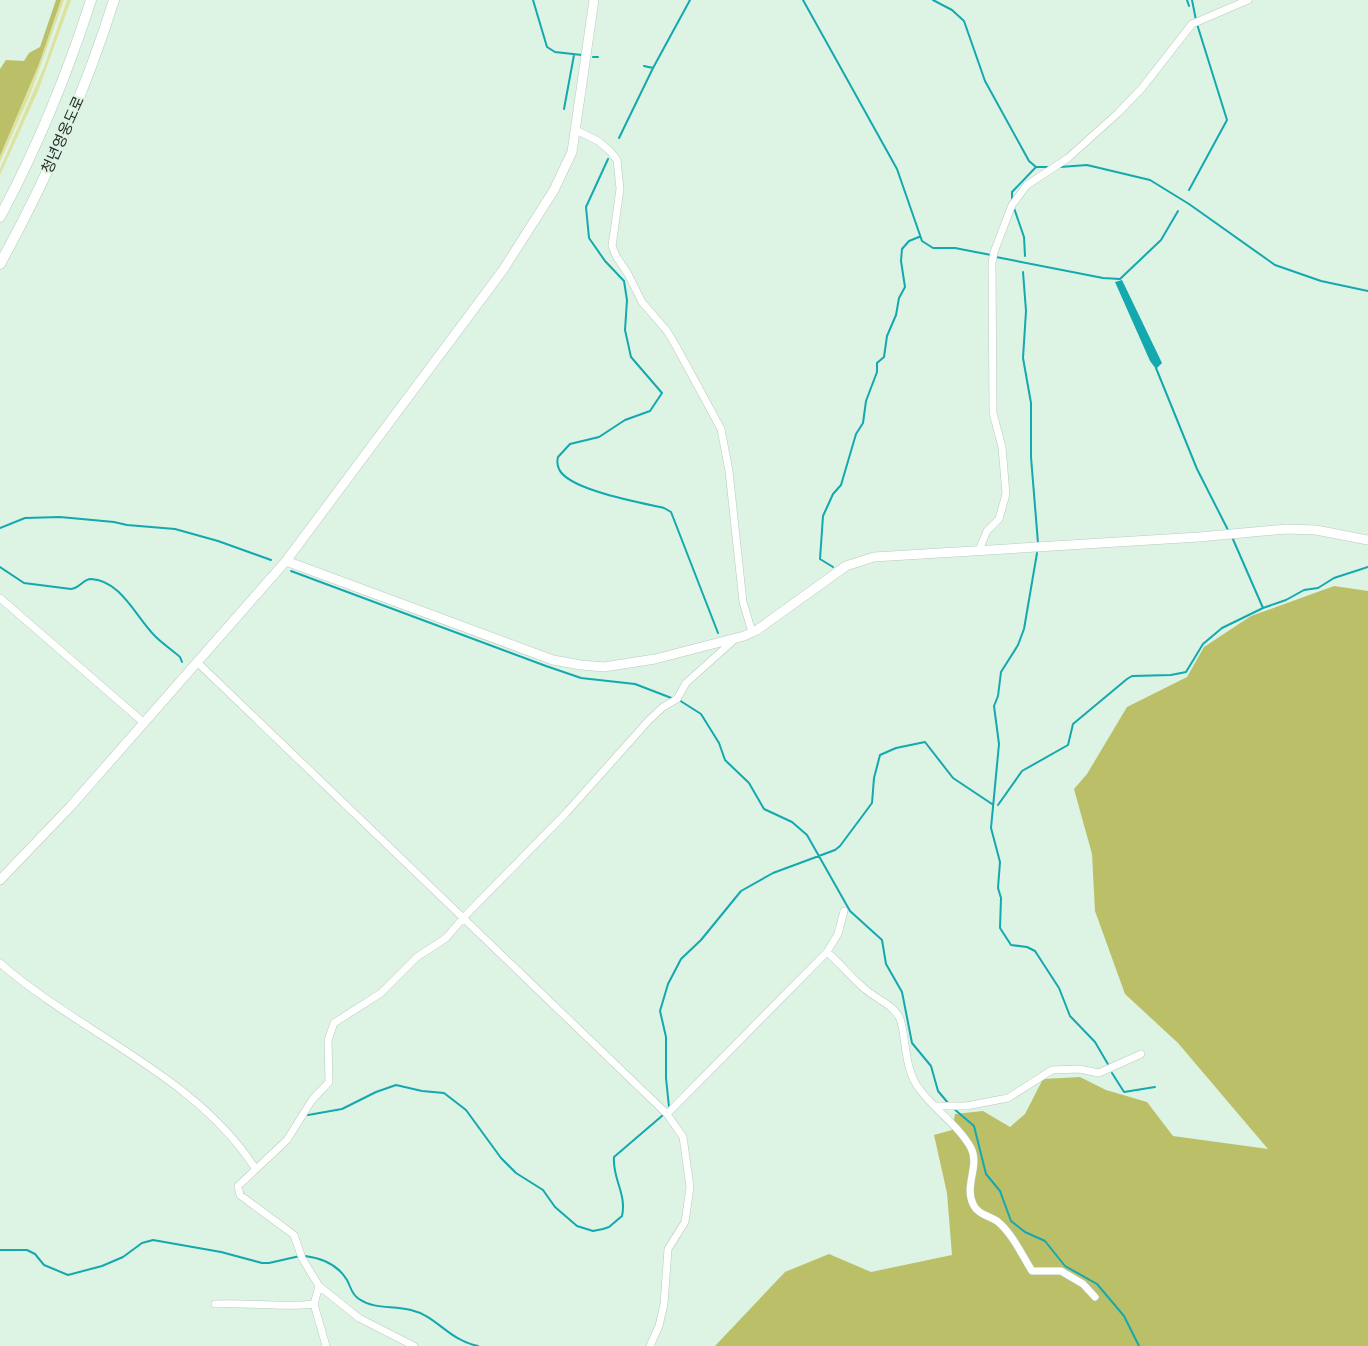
<svg xmlns="http://www.w3.org/2000/svg" width="1368" height="1346" font-family="'Open Sans','Noto Sans KR',sans-serif">
	<style>
		.green { fill: #dde29d }
		.forest { fill: #babf68 }
		.water { fill: #14a8af }
		.lines { fill: none; stroke-linecap: round; stroke-linejoin: round }
		.stream { stroke: #14a8af; stroke-width: 2 }
		.minor-casing { stroke: #b6cbbd; stroke-width: 8 }
		.major-casing { stroke: #b6cbbd; stroke-width: 10 }
		.highway-casing { stroke: #b6cbbd; stroke-width: 11 }
		.minor { stroke: #fff; stroke-width: 7 }
		.major { stroke: #fff; stroke-width: 9 }
		.highway { stroke: #fff; stroke-width: 10 }
		.labels { text-anchor: middle; stroke-width: 4; stroke-linejoin: round; paint-order: stroke }
		.street-label { font-size: 15px; fill: #262e29; stroke: #ddf3e4 }
	</style>
	<rect width="100%" height="100%" fill="#ddf3e4"/>
	<path class="green" d="M61,0H64L31,92L0,162V156L39,64Z
		M67,0H71L38,91L0,175V169L44,67Z"/>
	<path class="forest" d="M56,0H61L39,64L0,156V69L6,60L24,61L29,53L40,47Z
		M1334,586L1368,591V1346H715L785,1272L829,1254L871,1272L952,1255L947,1193L934,1135L952,1130L955,1114L983,1111L1010,1127L1025,1114L1043,1079L1080,1077L1106,1090L1147,1102L1173,1136L1268,1149L1178,1043L1125,994L1095,911L1092,854L1074,789L1087,774L1127,707L1187,677L1204,647L1251,616Z"/>
	<path class="water" d="M1122,280L1162,363L1156,369L1150,361L1115,282Z"/>
	<g class="lines">
		<path class="stream" d="M533,0L547,47L555,52L582,55
			M803,0L897,169L922,241L933,248H955L991,255
			M933,0L952,10L964,21L985,81L1029,161L1036,167H1050
			M1187,0L1189,6
			M1192,0L1196,20
			M593,57H598
			M644,66L653,68L690,0
			M564,109L574,55
			M619,138L653,68
			M608,159L586,207L589,238L605,261L624,281L627,300L625,330L631,357L662,393L650,411L625,420L599,437L570,444L558,457C557,461 557,465 559,469C568,490 642,503 664,508L671,512L718,633
			M1060,167L1087,165L1150,180L1189,204L1275,265L1321,281L1368,291
			M1189,190L1227,120L1197,24
			M1012,201V192L1036,167
			M1014,208L1024,237L1025,256
			M996,257L1103,278L1120,279L1161,240L1178,211
			M1023,272L1026,311L1023,358L1031,403V457L1038,543
			M1156,368L1197,469L1228,530
			M0,528L25,518L60,517L114,522L127,525L175,529L218,541L271,560
			M1232,537L1263,608
			M1037,553L1024,629L1018,645L1001,672L998,696L994,706L999,744L991,828L1000,862L998,888L1001,898L1000,928L1011,945L1027,947L1035,951L1059,988L1070,1016L1095,1042L1109,1066
			M0,567L24,583L71,589C80,588 83,579 91,579C121,580 137,619 156,637C163,644 172,650 180,657L182,662
			M833,567L820,559L823,516L833,494L841,485L856,434L863,423L866,401L877,372V363L884,357L887,336L896,315L899,298L905,287L901,261L902,249L909,241L919,237
			M291,571L546,666L581,678L635,684L674,699
			M679,700L701,714L719,743L725,760L749,783L764,809L792,822L807,835L850,911L882,940L886,964L902,992L912,1043L931,1066L938,1091L948,1103
			M998,805L1022,771L1068,745L1073,724L1127,679L1132,676L1171,675L1186,672L1203,644L1222,628L1263,608L1286,600L1304,590L1318,588L1334,578L1368,567
			M1112,1073L1124,1092L1155,1087
			M669,1107L666,1078V1037L660,1011L668,984L681,959L701,940L741,891L773,873L835,850L840,846L872,803L874,778L880,755L896,748L925,742L953,778L992,804
			M953,1108L974,1126L986,1174L1000,1191L1011,1221L1025,1232L1045,1241L1065,1266L1097,1284L1124,1316L1139,1346
			M308,1115L342,1109L376,1092L396,1085L422,1091L444,1093L466,1110L501,1158L516,1173L543,1190L555,1207L577,1226L593,1231L603,1229L609,1227L622,1216C627,1194 612,1178 614,1157L663,1115
			M0,1250H27L35,1254L44,1265L68,1275L102,1266L123,1257L142,1243L153,1240L221,1252L262,1263H269L300,1256
			M305,1256C321,1258 338,1265 347,1280C351,1287 351,1294 359,1299C375,1310 393,1305 411,1310C437,1316 448,1340 478,1346"/>
		<defs>
			<path id="minor" d="M576,130L598,141L610,151L617,160L620,189L612,246L616,256L628,274L642,302L667,331L676,346L721,429L729,471L743,602L752,632
				M979,550L987,531L999,519L1006,494L1002,447L993,413L992,263L994,252L1012,205L1027,185L1068,158L1118,113L1142,88L1192,24L1248,0
				M0,598L143,722
				M197,662L667,1114L683,1137L690,1187L685,1222L668,1249L664,1304L659,1326L650,1346
				M827,952C841,964 851,978 865,989C876,999 897,1006 901,1022C906,1042 905,1065 916,1084C931,1108 958,1124 971,1148C980,1166 964,1185 973,1204C978,1215 988,1215 997,1221C1012,1233 1022,1255 1032,1271H1061L1083,1284L1095,1297
				M0,963C81,1034 195,1075 255,1168
				M935,1106H966L1008,1098L1052,1070L1079,1069L1099,1073L1141,1054
				M667,1114L827,952L838,934L844,911
				M319,1286L314,1304L326,1346
				M215,1304C248,1302 281,1308 314,1304
				M414,1346L359,1318L319,1286L302,1258L294,1235L240,1195L238,1186L287,1140L312,1100L329,1082L328,1040L334,1023L381,993L417,957L446,938L464,917L566,813L649,720L663,707L677,699L686,683L734,640"/>
			<path id="major" d="M286,561L553,660L581,665L604,667L655,659L744,636L757,630L846,566L874,557L1199,537L1286,529L1316,530L1368,540
				M0,880L70,807L286,561L503,270L554,190L572,152L594,0"/>
			<path id="highway" d="M0,217C37,148 67,75 91,0
				M0,264C47,179 85,92 114,0"/>
		</defs>
		<use href="#minor" class="minor-casing"/>
		<use href="#major" class="major-casing"/>
		<use href="#highway" class="highway-casing"/>
		<use href="#minor" class="minor"/>
		<use href="#major" class="major"/>
		<use href="#highway" class="highway"/>
	</g>
	<g class="labels">
		<g class="street-label">
			<text transform="translate(63 135) rotate(-66)" y="5">청년영웅도로</text>
		</g>
	</g>
</svg>
